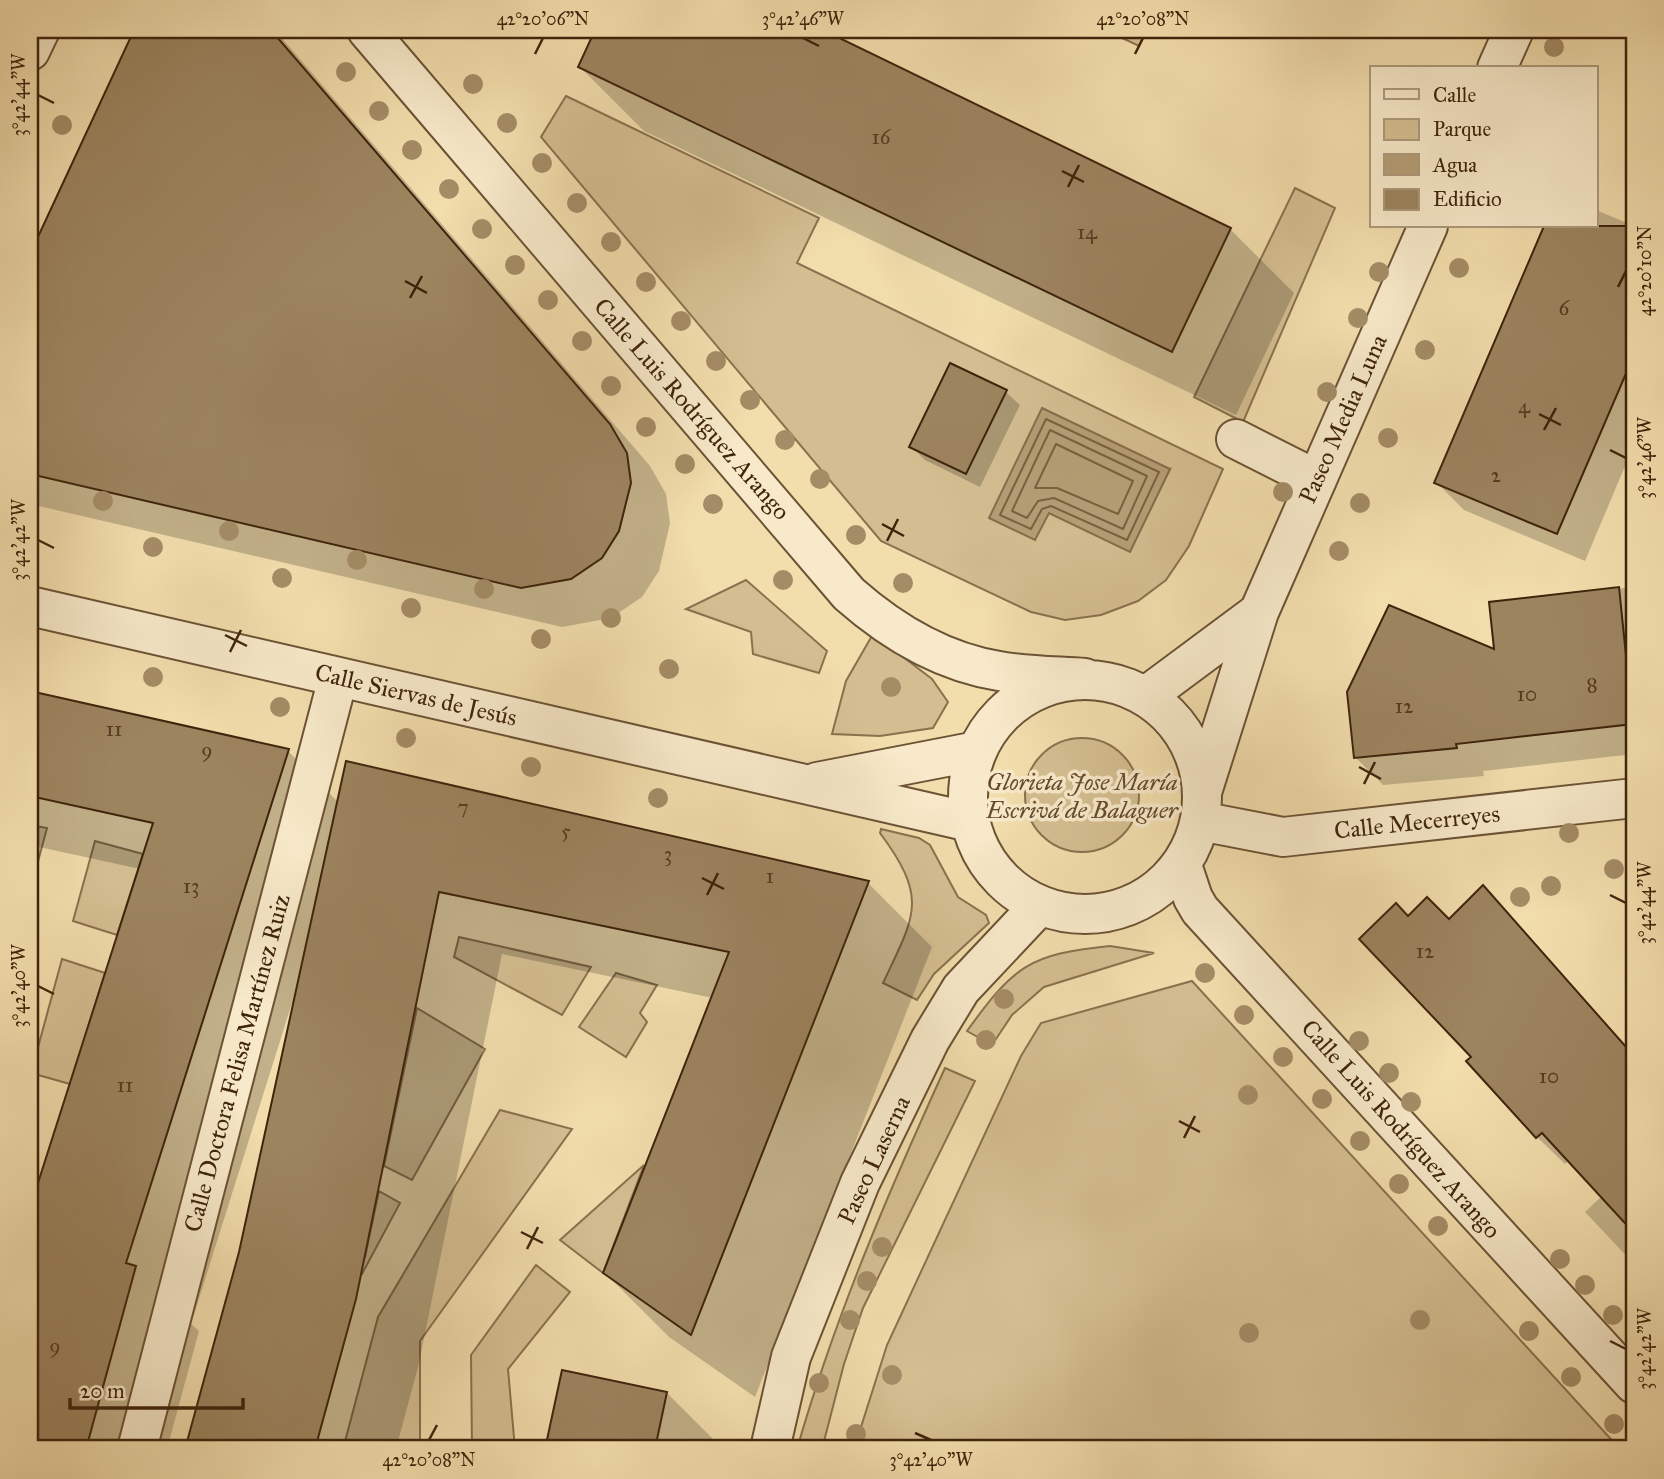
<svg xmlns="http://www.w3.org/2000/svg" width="1664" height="1479" font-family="'IM FELL Great Primer',serif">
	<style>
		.green { fill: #d4be91; stroke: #8a714e; stroke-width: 2; fill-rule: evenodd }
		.water { fill: #b59e76; stroke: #866d4c; stroke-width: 2 }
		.shadow { fill: #0003 }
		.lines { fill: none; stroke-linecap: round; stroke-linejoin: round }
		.shore { stroke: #7a6141; stroke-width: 2 }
		.building { fill: #9c845f; stroke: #3f240c; stroke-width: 2 }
		.minor-casing { stroke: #6c5234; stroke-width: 42 }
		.minor { stroke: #f7e9c9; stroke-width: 38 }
		.tree { fill: #a48c66 }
		.ticks { fill: none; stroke: #3f240c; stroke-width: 2.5 }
		.labels { text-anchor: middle; stroke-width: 7; stroke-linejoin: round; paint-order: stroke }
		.number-label { font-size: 21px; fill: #563c21 }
		.street-label { font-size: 24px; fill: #3f240c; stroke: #f7e9c9 }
		.park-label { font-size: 24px; font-style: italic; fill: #644a2d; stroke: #f7e9c9 }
		.neatline { fill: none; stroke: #3f240c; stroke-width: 2.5 }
		.ticks-label { font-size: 18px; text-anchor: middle; fill: #3f240c }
	</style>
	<rect width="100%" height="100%" fill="#f2ddac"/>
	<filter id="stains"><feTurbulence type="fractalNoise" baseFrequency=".00286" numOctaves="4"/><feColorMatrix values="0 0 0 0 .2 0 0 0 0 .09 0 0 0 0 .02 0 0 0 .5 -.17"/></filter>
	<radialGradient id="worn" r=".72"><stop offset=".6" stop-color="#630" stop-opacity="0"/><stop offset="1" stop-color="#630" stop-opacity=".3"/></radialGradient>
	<path class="green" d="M1105,30H1147L1139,46Z
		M566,96L819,218L797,263L1223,469L1189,546L1166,580L1138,601L1101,615L1065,620L1031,612L881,541L541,137ZM1170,469L1130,551L1048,512Z
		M1295,188L1335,208L1243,422L1194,397Z
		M746,580L827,651L819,673L753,654L751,632L686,609Z
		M873,634L932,679L948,702L933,728L880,736L832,734L846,681Z
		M1025 795a57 57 0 1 1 114 0a57 57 0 1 1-114 0Z
		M30,825L47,828L30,891Z
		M881,829L919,838L930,845L958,897L986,915L989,923L934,974L917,1000L883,983C915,915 929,899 880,833Z
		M95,841L143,854L117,935L73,921Z
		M459,937L591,967L562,1015L454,957Z
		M1110,946L1154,953L1044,987L1012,1015L992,1045L967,1031C1014,966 1029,954 1110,946Z
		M62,959L105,973L70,1084L31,1073Z
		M616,973L657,985L640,1013L647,1022L626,1057L579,1027Z
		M1192,981L1620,1449H854L887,1345L1021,1056L1041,1023Z
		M417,1008L485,1049L412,1180L384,1166Z
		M945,1068L975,1081L863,1308L844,1364L822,1449H797C835,1317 888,1193 945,1068Z
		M500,1110L572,1129L420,1341V1449H343L378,1317Z
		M644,1165L603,1273L560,1240Z
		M379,1191L400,1203L362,1274L244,1249L243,1233L365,1257Z
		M536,1265L570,1292L508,1369L515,1449H472L471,1355Z"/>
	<path class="water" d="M1042,408L1170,469L1130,552L1049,513L1035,540L989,518Z"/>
	<path class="shadow" d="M136,30H275L650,466L666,494L670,523L659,571L642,597L611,618L562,627L30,504V259Z
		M597,30H819L1230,229L1294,293L1236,415L644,131L580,67Z
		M1466,30H1498L1493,41Z
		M1596,210L1634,226V445L1585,561L1464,510L1436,482L1545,226H1596Z
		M1006,392L1020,405L980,487L925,460L911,446Z
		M1634,587V754L1483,771L1484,776L1383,785L1355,757L1496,652L1491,603Z
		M30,693L288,751L338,802L868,883L932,947L755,1397L669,1337L605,1273L713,998L502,954L419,1363L396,1449H187L241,1252L295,1003H292L191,1324L199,1331L167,1449H30V1213L140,869L30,845Z
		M1483,888L1634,1054V1264L1585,1212L1602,1196L1569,1160L1565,1164L1537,1137L1473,1057L1408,918L1449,921Z
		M563,1372L667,1393L723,1449H547Z"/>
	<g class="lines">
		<path class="shore" d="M1046,419L1159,472L1127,540L1051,506L1042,509L1031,529L1000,515Z
			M1050,430L1147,476L1123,529L1054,498L1038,501L1027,518L1012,511Z
			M1056,444L1133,481L1118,514L1057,488H1035Z"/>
	</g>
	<path class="building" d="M134,30H271L610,424L627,453L631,483L619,531L602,558L571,579L521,588L30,474V254Z
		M595,30H823L1231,228L1172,352L578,67Z
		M1544,226H1634V355L1557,534L1434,483Z
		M950,363L1007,390L966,474L909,447Z
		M1619,587L1633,724L1456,744L1457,748L1354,758L1347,692L1389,605L1494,649L1489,602Z
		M30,691L289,749L126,1263L136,1266L86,1449H30V1208L153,823L30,796Z
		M346,761L869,881L691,1335L603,1273L729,952L439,892L356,1299L315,1449H185L239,1252Z
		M1483,885L1634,1056V1233L1542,1133L1536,1138L1466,1061L1471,1057L1359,939L1396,903L1408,916L1427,897L1449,919Z
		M562,1370L667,1392L655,1449H545Z"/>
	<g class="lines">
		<defs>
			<path id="minor" d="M367,30L849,594C891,631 943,662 999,671C1027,676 1057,676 1085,678
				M30,51L40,30
				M1497,68L1514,30
				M1236,439L1317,480
				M30,606L970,822
				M968 797a117 117 0 1 1 234 0a117 117 0 1 1-234 0Z
				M1146,696L1259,612
				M817,782L977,751
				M1203,789L1259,612L1428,226
				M1200,821L1283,837L1634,798
				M1182,865L1193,898L1200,910L1634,1384
				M137,1449L338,678
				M770,1449L791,1357L860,1183L930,1040L961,989L1040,905"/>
		</defs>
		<use href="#minor" class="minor-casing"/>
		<use href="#minor" class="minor"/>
	</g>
	<g class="tree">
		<circle cx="1554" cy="47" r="10"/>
		<circle cx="346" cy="72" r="10"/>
		<circle cx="473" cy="84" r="10"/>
		<circle cx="379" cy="111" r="10"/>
		<circle cx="507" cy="123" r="10"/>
		<circle cx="62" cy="125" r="10"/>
		<circle cx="412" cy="150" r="10"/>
		<circle cx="542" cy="163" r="10"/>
		<circle cx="449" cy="189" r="10"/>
		<circle cx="577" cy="203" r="10"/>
		<circle cx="482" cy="229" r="10"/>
		<circle cx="611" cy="242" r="10"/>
		<circle cx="515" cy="265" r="10"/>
		<circle cx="1459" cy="268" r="10"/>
		<circle cx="1379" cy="272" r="10"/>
		<circle cx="646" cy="282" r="10"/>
		<circle cx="548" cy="300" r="10"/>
		<circle cx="1358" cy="318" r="10"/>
		<circle cx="681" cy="321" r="10"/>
		<circle cx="582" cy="341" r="10"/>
		<circle cx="1425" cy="350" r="10"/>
		<circle cx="716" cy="361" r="10"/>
		<circle cx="611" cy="386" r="10"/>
		<circle cx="1327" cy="392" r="10"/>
		<circle cx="750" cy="400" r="10"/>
		<circle cx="646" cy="427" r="10"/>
		<circle cx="1388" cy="438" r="10"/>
		<circle cx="785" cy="440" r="10"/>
		<circle cx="685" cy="464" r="10"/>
		<circle cx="820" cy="479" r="10"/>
		<circle cx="1283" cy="492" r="10"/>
		<circle cx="103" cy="501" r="10"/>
		<circle cx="1360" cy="503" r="10"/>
		<circle cx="713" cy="504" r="10"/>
		<circle cx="229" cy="531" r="10"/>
		<circle cx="856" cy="535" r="10"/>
		<circle cx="153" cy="547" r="10"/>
		<circle cx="1339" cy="551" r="10"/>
		<circle cx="357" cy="560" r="10"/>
		<circle cx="282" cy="578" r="10"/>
		<circle cx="783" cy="580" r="10"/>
		<circle cx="903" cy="583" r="10"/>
		<circle cx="484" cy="589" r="10"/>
		<circle cx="411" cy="608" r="10"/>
		<circle cx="611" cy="618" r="10"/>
		<circle cx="541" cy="639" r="10"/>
		<circle cx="669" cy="669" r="10"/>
		<circle cx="153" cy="677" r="10"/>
		<circle cx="891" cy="687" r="10"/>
		<circle cx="280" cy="707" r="10"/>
		<circle cx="406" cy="738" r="10"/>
		<circle cx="531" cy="767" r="10"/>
		<circle cx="658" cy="798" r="10"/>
		<circle cx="1569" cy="833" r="10"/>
		<circle cx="1614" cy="869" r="10"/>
		<circle cx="1551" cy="886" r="10"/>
		<circle cx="1520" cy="897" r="10"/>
		<circle cx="1205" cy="973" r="10"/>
		<circle cx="1004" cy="999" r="10"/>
		<circle cx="1244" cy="1015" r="10"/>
		<circle cx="986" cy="1040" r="10"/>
		<circle cx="1359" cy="1041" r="10"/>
		<circle cx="1283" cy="1057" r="10"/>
		<circle cx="1389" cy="1073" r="10"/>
		<circle cx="1248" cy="1095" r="10"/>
		<circle cx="1322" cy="1099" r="10"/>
		<circle cx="1411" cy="1102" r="10"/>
		<circle cx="1360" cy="1141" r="10"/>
		<circle cx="1399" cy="1184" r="10"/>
		<circle cx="1438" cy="1226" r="10"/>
		<circle cx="882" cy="1247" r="10"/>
		<circle cx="1560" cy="1259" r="10"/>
		<circle cx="867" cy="1281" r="10"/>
		<circle cx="1585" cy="1285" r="10"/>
		<circle cx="1613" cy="1315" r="10"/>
		<circle cx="850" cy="1320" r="10"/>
		<circle cx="1420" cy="1320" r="10"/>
		<circle cx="1529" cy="1331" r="10"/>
		<circle cx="1249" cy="1333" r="10"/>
		<circle cx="892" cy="1375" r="10"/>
		<circle cx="1571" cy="1377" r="10"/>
		<circle cx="819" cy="1383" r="10"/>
		<circle cx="1614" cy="1424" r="10"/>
		<circle cx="856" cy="1434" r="10"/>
	</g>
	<path class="ticks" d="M803,38L819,46M535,54L543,38M1135,54L1143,38M38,95L54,103M1062,171L1084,182M1068,187L1079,165M405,281L427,293M1618,287L1626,271M410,298L422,276M1539,414L1561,425M1544,430L1556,408M1610,450L1626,458M882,524L904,536M38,540L54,548M887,541L898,519M225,635L247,646M230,652L241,630M1359,767L1381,779M1364,784L1375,762M702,878L724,889M707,895L718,873M1610,895L1626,903M38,986L54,994M1179,1121L1200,1132M1184,1138L1195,1116M521,1232L543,1243M527,1249L538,1227M1610,1341L1626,1349M915,1433L931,1440M429,1440L437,1425"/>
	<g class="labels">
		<g class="number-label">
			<text x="881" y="144">16</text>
			<text x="1087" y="239">14</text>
			<text x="1564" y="315">6</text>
			<text x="1524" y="413">4</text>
			<text x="1496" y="482">2</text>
			<text x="1592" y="692">8</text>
			<text x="1527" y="701">10</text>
			<text x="1404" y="713">12</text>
			<text x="114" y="736">11</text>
			<text x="207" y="757">9</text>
			<text x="463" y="814">7</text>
			<text x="566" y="838">5</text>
			<text x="668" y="861">3</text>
			<text x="770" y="883">1</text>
			<text x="191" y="893">13</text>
			<text x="1425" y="958">12</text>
			<text x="1549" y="1083">10</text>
			<text x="125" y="1092">11</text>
			<text x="55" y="1353">9</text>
		</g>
		<g class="street-label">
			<text transform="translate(692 409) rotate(49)" y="8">Calle Luis Rodríguez Arango</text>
			<text transform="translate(1343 419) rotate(-66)" y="8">Paseo Media Luna</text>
			<text transform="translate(416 695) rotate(13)" y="8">Calle Siervas de Jesús</text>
			<text transform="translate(1417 822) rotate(-6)" y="8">Calle Mecerreyes</text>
			<text transform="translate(237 1063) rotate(-75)" y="8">Calle Doctora Felisa Martínez Ruiz</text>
			<text transform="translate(1401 1129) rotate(48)" y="8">Calle Luis Rodríguez Arango</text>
			<text transform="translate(874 1160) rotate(-65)" y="8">Paseo Laserna</text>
		</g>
		<g class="park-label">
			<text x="1082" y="790">Glorieta Jose María<tspan x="1082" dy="28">Escrivá de Balaguer</tspan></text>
		</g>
	</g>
	<rect width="1664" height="1479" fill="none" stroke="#f2ddac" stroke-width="77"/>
	<rect x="1370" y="66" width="228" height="161" fill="#f7e9c9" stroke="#ad9a7d" stroke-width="2"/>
	<rect x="1384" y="89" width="35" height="10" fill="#f7e9c9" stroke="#ad9a7d" stroke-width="2"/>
	<text x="1433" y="102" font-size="21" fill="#3f240c">Calle</text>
	<rect x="1384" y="119" width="35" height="21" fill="#d4be91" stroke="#ad9a7d" stroke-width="2"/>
	<text x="1433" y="136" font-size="21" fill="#3f240c">Parque</text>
	<rect x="1384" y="154" width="35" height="21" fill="#b59e76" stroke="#ad9a7d" stroke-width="2"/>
	<text x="1433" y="172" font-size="21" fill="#3f240c">Agua</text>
	<rect x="1384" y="189" width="35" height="21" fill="#9c845f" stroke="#ad9a7d" stroke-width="2"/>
	<text x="1433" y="206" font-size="21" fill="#3f240c">Edificio</text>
	<path d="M70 1398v10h173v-10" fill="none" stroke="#3f240c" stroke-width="3.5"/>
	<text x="80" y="1398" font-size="21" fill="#3f240c" stroke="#f7e9c9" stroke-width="5" paint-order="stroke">20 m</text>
	<rect x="38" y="38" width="1588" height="1402" class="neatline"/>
	<g class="ticks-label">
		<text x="543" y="25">42°20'06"N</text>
		<text x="803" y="25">3°42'46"W</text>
		<text x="1143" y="25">42°20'08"N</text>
		<text transform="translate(19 95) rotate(-90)" y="6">3°42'44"W</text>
		<text transform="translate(1645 271) rotate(-90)" y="6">42°20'10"N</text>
		<text transform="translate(1645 458) rotate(-90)" y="6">3°42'46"W</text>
		<text transform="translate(19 540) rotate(-90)" y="6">3°42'42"W</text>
		<text transform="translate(1645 903) rotate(-90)" y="6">3°42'44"W</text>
		<text transform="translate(19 986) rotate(-90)" y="6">3°42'40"W</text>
		<text transform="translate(1645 1349) rotate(-90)" y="6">3°42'42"W</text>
		<text x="429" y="1466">42°20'08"N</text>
		<text x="931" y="1466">3°42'40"W</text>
	</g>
	<rect width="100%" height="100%" filter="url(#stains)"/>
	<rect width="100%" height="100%" fill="url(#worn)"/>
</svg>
